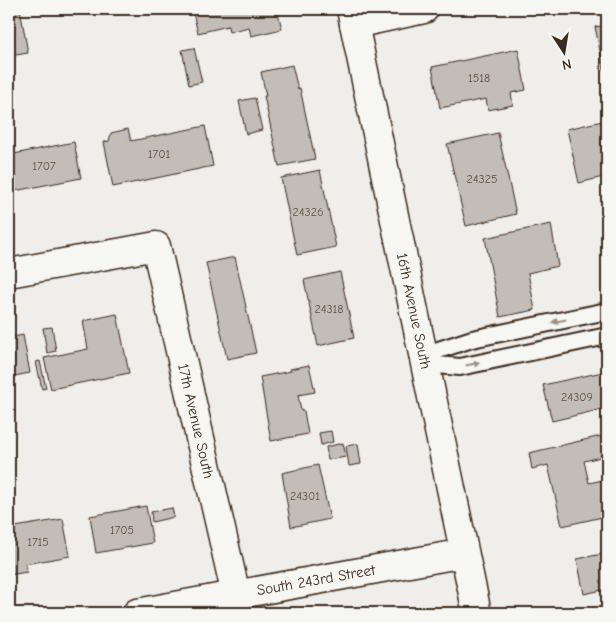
<svg xmlns="http://www.w3.org/2000/svg" width="616" height="622" font-family="'Comic Neue',sans-serif">
	<style>
		.building { fill: #c2bdb7; stroke: #3b2a1e }
		.lines { fill: none; stroke-linecap: round; stroke-linejoin: round }
		.lane-casing { stroke: #3b2a1e; stroke-width: 20 }
		.street-casing { stroke: #3b2a1e; stroke-width: 31 }
		.secondary-casing { stroke: #3b2a1e; stroke-width: 31 }
		.lane { stroke: #f6f6f2; stroke-width: 16 }
		.street { stroke: #f6f6f2; stroke-width: 28 }
		.secondary { stroke: #f6f6f2; stroke-width: 28 }
		.oneway { fill: #989088 }
		.labels { text-anchor: middle; stroke-width: 5; stroke-linejoin: round; paint-order: stroke }
		.number-label { font-size: 12px; fill: #5d4f44 }
		.street-label { font-size: 15px; fill: #3b2a1e; stroke: #f6f6f2 }
	</style>
	<rect width="100%" height="100%" fill="#efeeea"/>
	<filter id="ink" filterUnits="userSpaceOnUse"><feTurbulence type="fractalNoise" baseFrequency=".02" numOctaves="2"/><feDisplacementMap in="SourceGraphic" scale="10" xChannelSelector="R" yChannelSelector="G"/><feConvolveMatrix kernelMatrix="1 2 1 2 8 2 1 2 1" color-interpolation-filters="sRGB"/></filter>
	<g filter="url(#ink)">
		<path class="building" d="M9,9H20L28,53L10,56L9,51Z
			M192,9H277L282,29L251,36L249,27L229,32L228,26L198,33Z
			M607,25V84L595,27Z
			M194,48L202,82L189,85L182,50Z
			M518,49L526,90L511,93L513,105L488,110L486,99L440,108L432,67Z
			M292,65L298,89L300,88L315,159L279,166L264,96H266L261,72Z
			M255,98L262,130L246,134L239,101Z
			M607,120V176L579,183L567,129Z
			M205,126L213,166L113,187L104,142L109,141L111,133L128,129L131,141Z
			M498,133L516,214L466,226L447,144Z
			M74,142L81,178L9,192V155Z
			M320,170L336,247L297,255L281,178Z
			M551,224L558,266L528,273L535,310L500,317L485,238Z
			M235,257L256,353L227,359L206,263Z
			M340,272L354,338L318,346L304,280Z
			M117,314L129,373L51,389L44,358L88,349L83,321Z
			M52,327L56,351L47,353L43,328Z
			M23,335L30,373L9,377V338Z
			M40,361L46,388L42,389L36,362Z
			M309,365L315,392L298,395L301,411H304L308,434L271,441L260,377L291,371L290,369Z
			M607,371V408L552,421L543,385Z
			M331,431L333,442L321,445L319,433Z
			M601,436L605,456L584,461L589,483L607,479V516L562,526L548,465L532,469L529,453Z
			M343,443L346,457L328,460L326,447Z
			M358,444L361,464L349,466L346,446Z
			M318,465L330,519L291,527L282,473Z
			M146,506L153,543L96,553L90,516Z
			M172,508L174,517L152,522L151,512Z
			M63,519L70,556L25,564L27,572L9,575V528Z
			M607,553V589L584,594L577,559Z"/>
		<g class="lines">
			<defs>
				<path id="lane" d="M423,355L472,339L607,311
					M425,364L460,367L607,336"/>
				<path id="street" d="M354,24L424,9
					M9,273L156,246L236,595
					M137,613L464,553"/>
				<path id="secondary" d="M351,9L477,613"/>
			</defs>
			<use href="#lane" class="lane-casing"/>
			<use href="#street" class="street-casing"/>
			<use href="#secondary" class="secondary-casing"/>
			<use href="#lane" class="lane"/>
			<use href="#street" class="street"/>
			<use href="#secondary" class="secondary"/>
		</g>
		<defs><path id="oneway-solid" d="M-6-.8H1V-3.2L6.5 0L1 3.2V.8H-6Z" transform="scale(1.25)"/></defs>
		<g class="oneway">
			<use href="#oneway-solid" transform="translate(559 321) rotate(169)"/>
			<use href="#oneway-solid" transform="translate(473 364) rotate(-12)"/>
		</g>
	</g>
	<g class="labels">
		<g class="number-label">
			<text x="479" y="82">1518</text>
			<text x="159" y="158">1701</text>
			<text x="44" y="170">1707</text>
			<text x="482" y="183">24325</text>
			<text x="308" y="216">24326</text>
			<text x="329" y="313">24318</text>
			<text x="577" y="401">24309</text>
			<text x="305" y="500">24301</text>
			<text x="122" y="534">1705</text>
			<text x="38" y="546">1715</text>
		</g>
		<g class="street-label">
			<text transform="translate(414 311) rotate(78)" y="5">16th Avenue South</text>
			<text transform="translate(196 421) rotate(77)" y="5">17th Avenue South</text>
			<text transform="translate(316 580) rotate(-10)" y="5">South 243rd Street</text>
		</g>
	</g>
	<rect width="616" height="622" fill="none" stroke="#f6f6f2" stroke-width="30"/>
	<rect x="15" y="15" width="586" height="592" fill="none" stroke="#3b2a1e" stroke-width="2" filter="url(#ink)"/>
	<g transform="translate(564 52) rotate(168)" stroke="#f6f6f2" stroke-width="4" paint-order="stroke">
	<path d="M0-4L9 19L0 12L-9 19Z" fill="#3b2a1e"/>
	<text y="-8" font-size="14" font-weight="bold" text-anchor="middle" fill="#3b2a1e">N</text>
	</g>
</svg>
